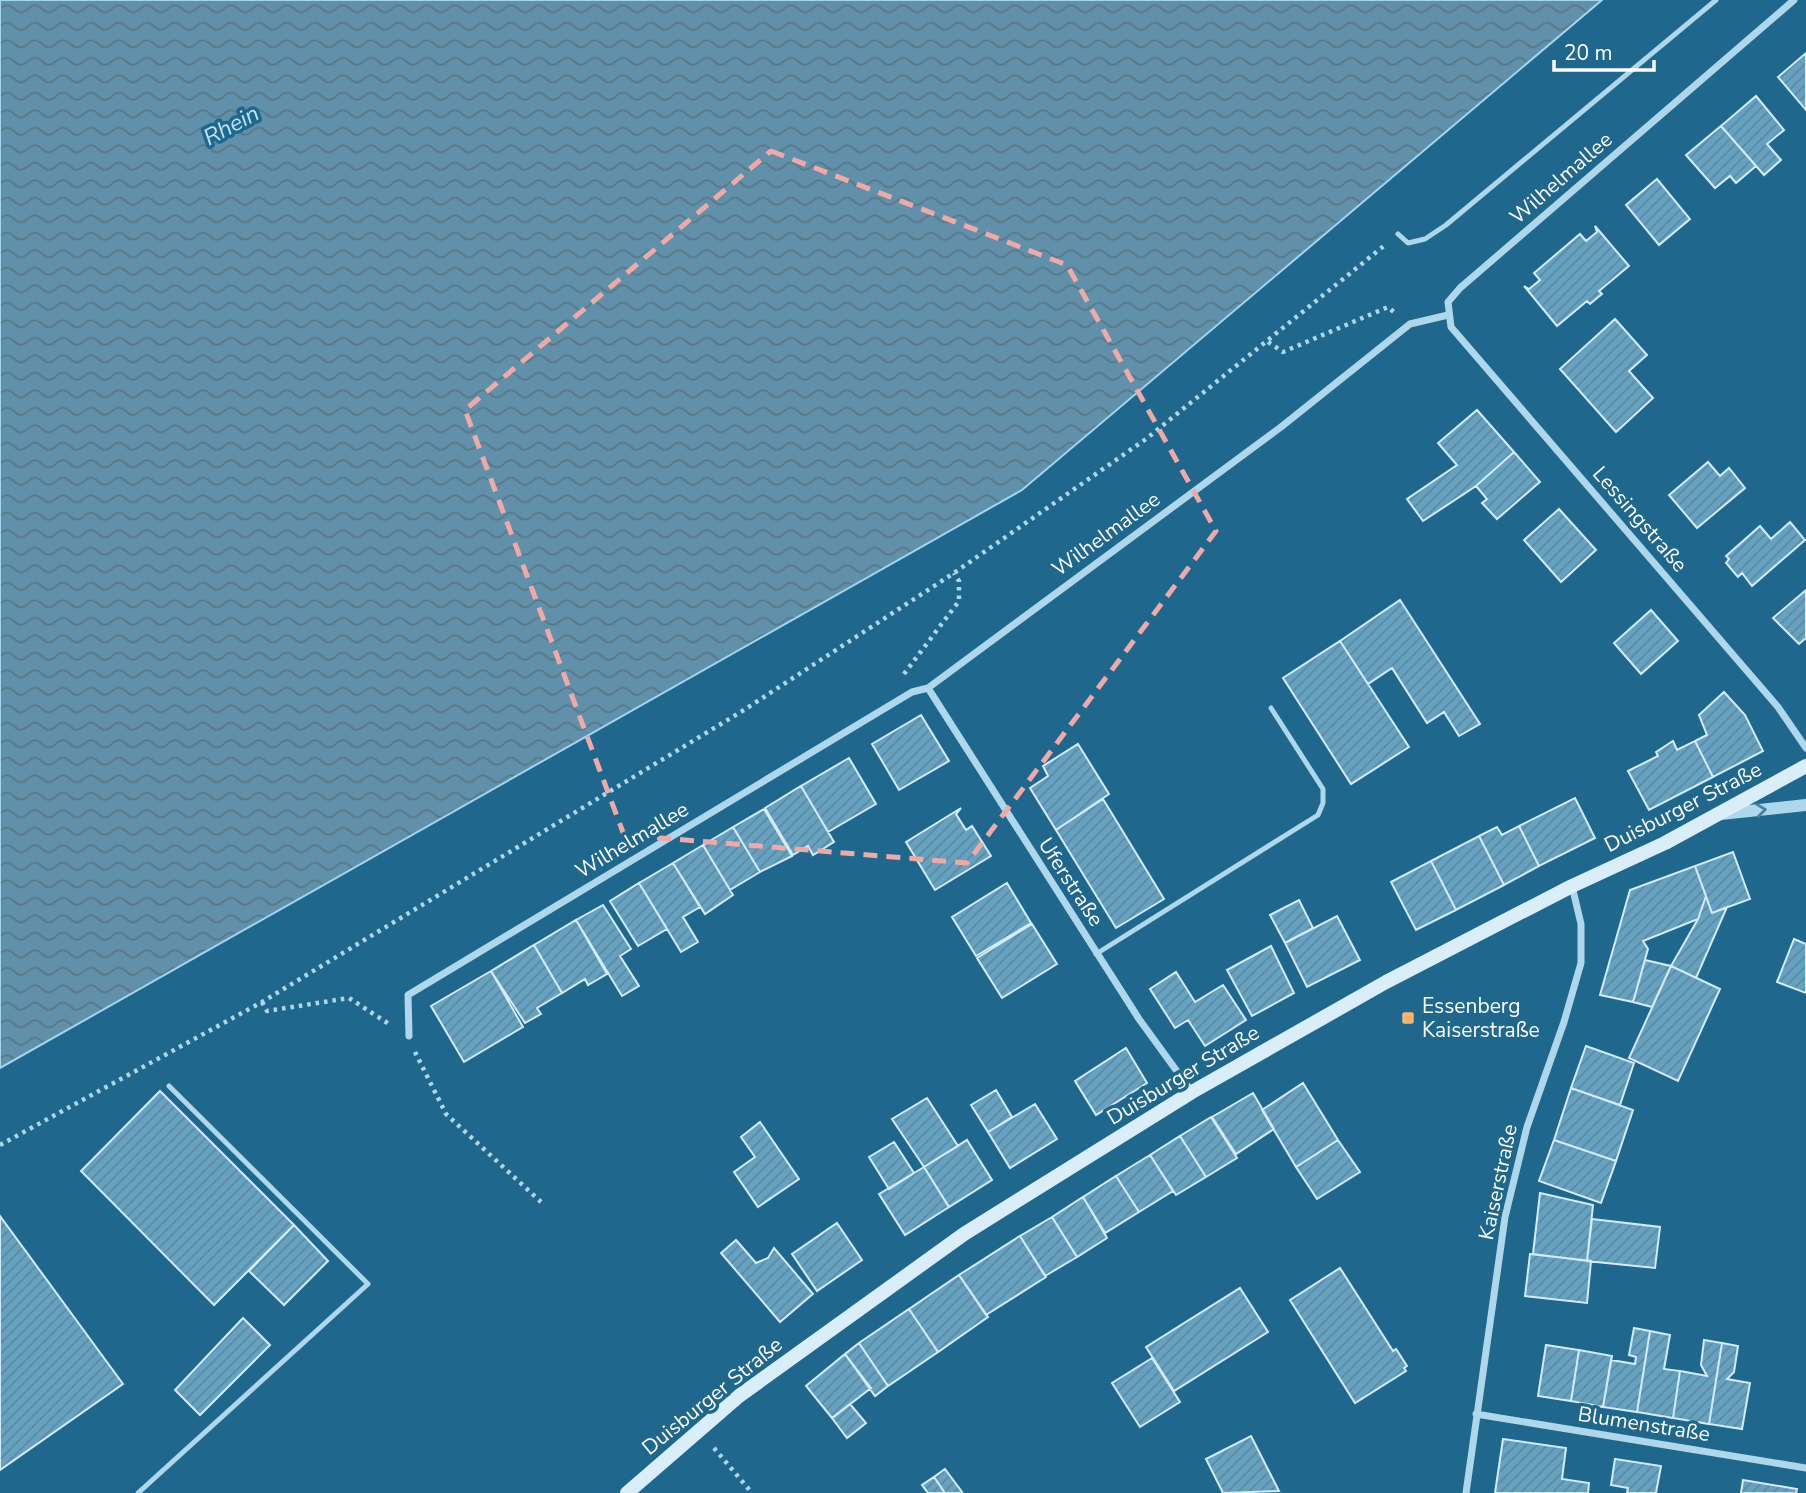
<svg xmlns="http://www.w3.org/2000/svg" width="1806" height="1493" font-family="'Nunito Sans',sans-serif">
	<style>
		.water { fill: url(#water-waves); stroke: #a2d5ee; stroke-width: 2 }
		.building { fill: url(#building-hatch); stroke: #d3ecf9; stroke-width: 2 }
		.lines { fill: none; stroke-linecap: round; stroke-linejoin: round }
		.path { stroke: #aed7ec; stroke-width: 4.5; stroke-dasharray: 3.5 5; stroke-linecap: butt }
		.service { stroke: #aed7ec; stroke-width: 5 }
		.minor { stroke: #aed7ec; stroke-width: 7 }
		.tertiary { stroke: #aed7ec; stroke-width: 12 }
		.secondary { stroke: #daeef9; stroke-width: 14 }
		.oneway { stroke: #4483a6 }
		.marked { fill: none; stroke: #efa9a9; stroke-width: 5; stroke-dasharray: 14 9; stroke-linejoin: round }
		.poi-dot { fill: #fab46e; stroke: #20678e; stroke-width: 2.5 }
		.labels { text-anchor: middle; stroke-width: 7; stroke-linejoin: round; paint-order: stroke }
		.street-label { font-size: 21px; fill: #fff; stroke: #20678e }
		.poi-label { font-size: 21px; fill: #fff; stroke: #20678e; text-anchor: start }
		.water-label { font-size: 23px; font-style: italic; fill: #bde2f4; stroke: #20678e }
	</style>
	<defs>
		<pattern id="water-waves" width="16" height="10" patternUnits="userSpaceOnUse" patternTransform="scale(1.75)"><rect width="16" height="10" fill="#6090aa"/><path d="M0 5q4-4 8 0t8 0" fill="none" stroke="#597889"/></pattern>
		<pattern id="building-hatch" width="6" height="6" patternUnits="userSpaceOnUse" patternTransform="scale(1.75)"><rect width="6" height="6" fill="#65a2c1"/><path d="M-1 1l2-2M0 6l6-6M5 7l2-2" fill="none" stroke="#5e889e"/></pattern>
	</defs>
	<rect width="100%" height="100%" fill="#20678e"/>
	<path class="water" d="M0,0H1602L1022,490L0,1068Z"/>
	<path class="building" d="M1806,53V110L1778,77Z
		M1756,96L1784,130L1767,144L1781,160L1764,175L1721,126Z
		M1721,126L1756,166L1736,183L1730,176L1715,188L1686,155Z
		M1657,179L1690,219L1659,245L1626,205Z
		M1595,226L1629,266L1599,291L1602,294L1590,304L1587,301L1557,326L1524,286L1529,289L1540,280L1534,273L1580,234L1586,241L1597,232Z
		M1615,319L1647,355L1629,371L1653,398L1616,432L1560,369Z
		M1477,410L1514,452L1476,486L1423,521L1407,499L1457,465L1438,443Z
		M1514,452L1540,482L1497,519L1482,503L1487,499L1476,486Z
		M1708,462L1720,476L1729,468L1745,488L1697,528L1669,495Z
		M1559,509L1596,550L1561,582L1524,540Z
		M1790,522L1805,540L1752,586L1742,573L1738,577L1726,563L1729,559L1726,556L1760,526L1771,539Z
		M1806,590V638L1799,644L1773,618Z
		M1400,600L1480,724L1459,736L1444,712L1427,723L1392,668L1368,684L1340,641Z
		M1651,610L1678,641L1641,674L1614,643Z
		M1340,641L1409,747L1351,784L1283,678Z
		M1724,692L1745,715L1763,751L1713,777L1695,741L1707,735L1699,715Z
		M921,715L949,761L899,790L872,744Z
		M1673,741L1677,750L1695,741L1713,777L1649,810L1628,771L1658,756L1656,752Z
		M1078,744L1109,794L1056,830L1030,788L1048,776L1043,766Z
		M849,758L876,804L828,832L801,786Z
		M801,786L834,842L813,855L808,846L793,855L765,808Z
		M1575,798L1595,838L1539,866L1519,826Z
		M1103,799L1164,899L1116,928L1056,830Z
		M961,808L956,814L966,830L972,826L991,856L935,890L906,842Z
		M764,809L792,856L760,872L733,827Z
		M1519,826L1539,866L1504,885L1479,836L1497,827L1502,835Z
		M733,827L760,872L730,890L703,845Z
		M1479,836L1504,885L1456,910L1431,861Z
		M703,845L733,895L705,914L673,863Z
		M1733,852L1750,899L1712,913L1695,866Z
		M1431,861L1456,910L1416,930L1391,882Z
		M673,863L700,907L683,917L698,942L681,952L639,883Z
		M1695,866L1706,896L1698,919L1643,941L1648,949L1633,1002L1600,995L1630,890Z
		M639,883L667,929L638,946L610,901Z
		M1007,883L1031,923L976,956L952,917Z
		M1706,896L1712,913L1727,907L1696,978L1671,966L1698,919Z
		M1299,900L1313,928L1285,943L1270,915Z
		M603,905L631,949L620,956L639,986L622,996L576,920Z
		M1337,916L1360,960L1307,987L1285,943Z
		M576,920L607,974L588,985L585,979L562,993L534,945Z
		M1032,924L1057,964L1002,998L977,958Z
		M1794,939L1806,944V993L1777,982Z
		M534,945L562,993L537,1008L541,1014L525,1023L491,971Z
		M1271,946L1294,993L1252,1016L1227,970Z
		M1645,960L1671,966L1652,1007L1633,1002Z
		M1671,966L1720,989L1678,1081L1629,1058Z
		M491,971L523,1027L464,1062L431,1006Z
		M1176,972L1195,1002L1223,985L1246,1020L1205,1046L1188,1020L1175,1028L1150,989Z
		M1586,1046L1634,1063L1620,1105L1571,1088Z
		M1126,1048L1147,1083L1096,1115L1075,1081Z
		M1303,1083L1338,1140L1296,1167L1262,1110Z
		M1571,1088L1633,1110L1616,1161L1554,1140Z
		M996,1090L1012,1117L988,1132L971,1105Z
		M160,1091L294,1225L214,1305L81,1171Z
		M1253,1093L1274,1129L1236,1154L1212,1117Z
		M927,1098L958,1146L924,1167L892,1119Z
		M1035,1104L1057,1139L1010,1168L988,1132Z
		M1211,1117L1237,1158L1206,1177L1180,1136Z
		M760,1122L799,1179L758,1207L734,1172L755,1157L741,1137Z
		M1180,1136L1206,1177L1176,1195L1150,1155Z
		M967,1140L992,1180L949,1207L924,1167Z
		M1338,1140L1360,1172L1317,1199L1296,1167Z
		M1554,1140L1616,1161L1601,1203L1539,1181Z
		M894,1142L914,1173L889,1189L869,1157Z
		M1150,1155L1173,1191L1139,1212L1116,1176Z
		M924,1167L949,1207L905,1235L879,1194Z
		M1116,1176L1139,1212L1105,1233L1083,1197Z
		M1540,1193L1593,1205L1587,1261L1533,1254Z
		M1083,1197L1107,1238L1077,1257L1052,1217Z
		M0,1216L123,1384L0,1470Z
		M1052,1217L1077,1257L1045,1276L1020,1236Z
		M1592,1219L1660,1227L1655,1268L1587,1261Z
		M837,1223L862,1260L817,1291L792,1254Z
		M294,1225L328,1261L284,1305L249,1271Z
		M1020,1236L1046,1277L986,1315L959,1275Z
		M736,1240L756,1263L768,1258L774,1248L813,1294L780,1322L721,1253Z
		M1530,1254L1591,1261L1587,1303L1525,1296Z
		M1340,1268L1393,1351L1396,1349L1407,1366L1404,1368L1406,1371L1355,1403L1290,1300Z
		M959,1275L988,1317L938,1352L909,1309Z
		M1240,1288L1268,1332L1174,1391L1146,1347Z
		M909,1309L938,1352L888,1386L859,1343Z
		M243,1318L270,1345L200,1415L175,1390Z
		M1634,1328L1650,1331L1637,1412L1603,1407L1611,1360L1635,1364L1636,1357L1629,1355Z
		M1650,1331L1670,1335L1664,1369L1680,1371L1673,1418L1637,1412Z
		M1704,1340L1722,1343L1709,1424L1673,1418L1680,1371L1707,1376L1701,1365Z
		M859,1343L888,1386L875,1396L845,1354Z
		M1722,1343L1738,1346L1734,1372L1727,1379L1750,1383L1742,1429L1709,1424Z
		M1546,1345L1579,1350L1571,1401L1538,1396Z
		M1579,1350L1612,1356L1603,1407L1571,1401Z
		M845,1354L871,1388L832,1418L806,1386Z
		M1152,1358L1180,1402L1140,1427L1112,1383Z
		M850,1404L866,1423L847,1438L832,1418Z
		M1251,1436L1279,1491L1223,1493L1206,1459Z
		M1503,1439L1566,1448L1562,1479L1589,1483L1588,1493H1495Z
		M1615,1459L1661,1466L1656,1493H1627L1628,1488L1611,1485Z
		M945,1469L962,1492L960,1493H945L934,1477Z
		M934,1477L945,1493H928L922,1485Z
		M1743,1480L1797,1489L1796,1493H1741Z"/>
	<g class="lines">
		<path class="path" d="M1268,342L1283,352L1388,307L1395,313
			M904,674L959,601V581L954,573
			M262,1002L267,1011L349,998L389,1024
			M415,1052L446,1114L541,1202
			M0,1145L262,1002L744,710L954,573L1146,439L1385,245
			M714,1448L752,1493"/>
		<path class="service" d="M1398,234L1408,243L1425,239L1446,225L1716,0
			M1096,954L1318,815L1323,803V789L1271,708
			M138,1493L368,1284L169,1086"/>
		<path class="minor" d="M1794,0L1460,288L1448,302L1451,327L1778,707L1806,748
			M928,688L1139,1019L1192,1092
			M409,1036L408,995L912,692L928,688L1281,427L1410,324L1448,315
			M1476,1414L1806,1468
			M1466,1493L1505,1217L1527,1127L1564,1022L1581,963V924L1572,886"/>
		<path class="tertiary" d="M1721,814L1806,805"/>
		<path class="secondary" d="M627,1493L739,1396L964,1234L1192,1092L1386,982L1572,886L1665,843L1806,766"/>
	</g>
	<defs><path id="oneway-chevron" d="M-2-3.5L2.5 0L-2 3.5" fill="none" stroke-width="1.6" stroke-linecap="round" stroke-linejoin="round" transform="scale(1.75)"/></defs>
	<use class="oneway" href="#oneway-chevron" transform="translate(1761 810) rotate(-7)"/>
	<path class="marked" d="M771,151L1067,265L1216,531L967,863L624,835L465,410Z"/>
	<rect class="poi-dot" x="1401" y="1011" width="14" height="14" rx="3.5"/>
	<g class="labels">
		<g class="street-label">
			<text transform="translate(1561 178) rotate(-41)" y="7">Wilhelmallee</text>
			<text transform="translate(1640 519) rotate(49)" y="7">Lessingstraße</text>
			<text transform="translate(1106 534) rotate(-36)" y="7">Wilhelmallee</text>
			<text transform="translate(1683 807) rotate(-27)" y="7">Duisburger Straße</text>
			<text transform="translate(632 840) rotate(-31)" y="7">Wilhelmallee</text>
			<text transform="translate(1071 882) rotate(57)" y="7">Uferstraße</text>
			<text transform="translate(1183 1075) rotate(-31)" y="7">Duisburger Straße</text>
			<text transform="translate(1498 1182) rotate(-78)" y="7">Kaiserstraße</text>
			<text transform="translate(712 1396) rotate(-39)" y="7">Duisburger Straße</text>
			<text transform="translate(1644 1424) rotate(9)" y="7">Blumenstraße</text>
		</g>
		<g class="poi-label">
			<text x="1422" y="1013">Essenberg<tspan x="1422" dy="24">Kaiserstraße</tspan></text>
		</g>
		<g class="water-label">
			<text transform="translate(231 125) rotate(-28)" y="8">Rhein</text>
		</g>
	</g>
	<path d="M1554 60v10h100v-10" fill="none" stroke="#ffffff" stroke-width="3.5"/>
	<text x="1564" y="60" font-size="21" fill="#ffffff" stroke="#20678e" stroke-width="5" paint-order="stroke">20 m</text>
</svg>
